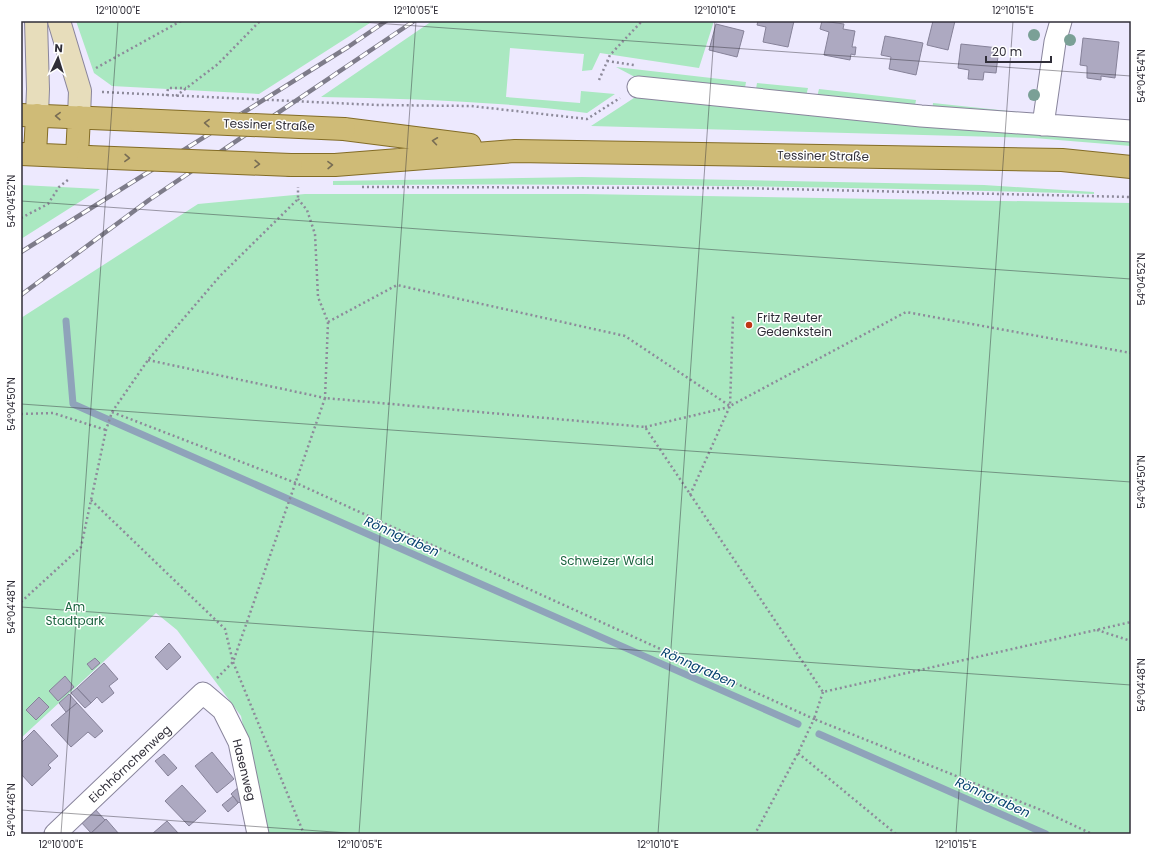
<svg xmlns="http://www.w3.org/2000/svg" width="1152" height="855" font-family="Poppins,sans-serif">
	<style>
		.green { fill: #aae8c1 }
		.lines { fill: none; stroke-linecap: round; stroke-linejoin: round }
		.stream { stroke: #8fa3ba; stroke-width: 7 }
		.building { fill: #ada9c1; stroke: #868299 }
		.street-casing { stroke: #89859c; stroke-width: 23 }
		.secondary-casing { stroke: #89859c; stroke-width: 24 }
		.primary-casing { stroke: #836c26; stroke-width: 24 }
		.path { stroke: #8d8a9a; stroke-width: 2.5; stroke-dasharray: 2 3; stroke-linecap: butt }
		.street { stroke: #fff; stroke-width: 21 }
		.secondary { stroke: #e7ddbb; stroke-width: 22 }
		.primary { stroke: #cfbb77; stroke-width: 22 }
		.rail-casing { stroke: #7e7c8a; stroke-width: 4.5 }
		.rail { stroke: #fff; stroke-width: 3; stroke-dasharray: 9; stroke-linecap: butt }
		.primary-bridge-casing { stroke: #836c26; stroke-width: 24; stroke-linecap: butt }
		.primary-bridge { stroke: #cfbb77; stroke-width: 22 }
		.tree { fill: #7aa096 }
		.oneway { stroke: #786d54 }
		.ticks { fill: none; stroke: #302e38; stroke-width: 1; stroke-opacity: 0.45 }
		.poi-dot { fill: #c03616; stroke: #fff; stroke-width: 1.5 }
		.labels { text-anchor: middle; stroke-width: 3; stroke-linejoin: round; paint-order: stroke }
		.street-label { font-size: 12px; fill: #302e38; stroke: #fff }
		.poi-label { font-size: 12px; fill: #302e38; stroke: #fff; text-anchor: start }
		.park-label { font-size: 12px; fill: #1c6540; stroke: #fff }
		.water-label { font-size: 13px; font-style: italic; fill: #06426e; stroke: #fff }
		.neatline { fill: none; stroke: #302e38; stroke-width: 1.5 }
		.ticks-label { font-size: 10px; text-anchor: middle; fill: #302e38 }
	</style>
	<rect width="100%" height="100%" fill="#ede9fe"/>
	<path class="green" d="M76,21H373L259,94L112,86L94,73Z
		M432,21H714L699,68L600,53L592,70L582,71L584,54L510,48L506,97L580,103L581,91L615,94L587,113C498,101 410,99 321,97Z
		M616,67L746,82L744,93L648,84Z
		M757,83L808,88L805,100L755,95Z
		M819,89L916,100L914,111L816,101Z
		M637,96L1131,138V146L1034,138L591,126Z
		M933,103L1027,113L1015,120L932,112Z
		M582,177L984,185L1094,192V194C840,186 586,183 333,185V181Z
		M21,185L100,189L21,239Z
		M305,194H584L1131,203V834H266L241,716L177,630L156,613L21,738V318L198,204Z"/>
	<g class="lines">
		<path class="stream" d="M66,321L73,404L798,724
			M819,734L1046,834"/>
	</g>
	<path class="building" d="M758,21H794L788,47L763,42L766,27L757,25Z
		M822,21L844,24L843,29L855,31L852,47H856L855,55L851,54L850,60L824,55L829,32L820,29Z
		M933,21H955L948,50L927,45Z
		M716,24L744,31L737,57L709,50Z
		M885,36L923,43L916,75L889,69L891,57L881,55Z
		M1083,38L1119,42L1115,78L1101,76V80L1087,78V66L1080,65Z
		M961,44L999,48L996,73L984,72L983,80L968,79L969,70L958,68Z
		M169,643L181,657L167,670L155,657Z
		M95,658L100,663L92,670L87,664Z
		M104,663L118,679L109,686L114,693L102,703L97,697L91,703L77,688Z
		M65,676L74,687L58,701L49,691Z
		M77,688L91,703L85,708L71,693Z
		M69,694L77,703L66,712L59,703Z
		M39,697L49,707L36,720L26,710Z
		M77,703L103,731L95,738L88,732L71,747L51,725Z
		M34,730L58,756L48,765L51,768L32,786L21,774V743Z
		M212,752L234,779L217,793L195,766Z
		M164,754L177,768L168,776L155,761Z
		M182,785L206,811L189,826L165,801Z
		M241,785L245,798L239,803L231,794Z
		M233,796L238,803L228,812L222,805Z
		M94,808L105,820L91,833L80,821Z
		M106,819L119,834H90L105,820Z
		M167,821L179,834H152Z"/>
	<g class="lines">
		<defs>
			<path id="street" d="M638,87L921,116L1131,131
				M1043,125L1055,42L1061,21
				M55,834L203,693L223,710L239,742L258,834"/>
			<path id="secondary" d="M36,21L38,89L37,115
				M59,21L80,91L79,117"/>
			<path id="primary" d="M21,115L138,120
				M344,129L470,145
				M21,154L88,157
				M35,154L37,115
				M77,156L79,117
				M291,165H335L515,151L1062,160L1131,167"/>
		</defs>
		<use href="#street" class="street-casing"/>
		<use href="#secondary" class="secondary-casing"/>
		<use href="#primary" class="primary-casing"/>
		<path class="path" d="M607,61L634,65
			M96,68L181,21
			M599,80L610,55L642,21
			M102,92L377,105L471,106L587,119L620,98
			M167,96L168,88H186
			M176,96L218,64L260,21
			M362,187L738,188L1131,197
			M21,218L48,204L59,187L69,179
			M328,322L397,285L625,336L730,406L906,312L1131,353
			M148,360L325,398L328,322L318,297L315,234L307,210L298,199
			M112,412L296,483L814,719L798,753L755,834
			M21,414L53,413L106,430
			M645,427L729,407
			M690,495L730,406L733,316
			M91,500L225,629L233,662L304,834
			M21,602L81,547L106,430L112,412L148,360L220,276L298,199V187
			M1097,630L1131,641
			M217,678L233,662L325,398L645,427L823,692L1131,622
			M823,692L814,719L1041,810L1092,834
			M798,753L896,834"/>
		<use href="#street" class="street"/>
		<use href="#secondary" class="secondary"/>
		<use href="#primary" class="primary"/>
		<defs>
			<path id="rail" d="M21,252L348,47L386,21
				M21,295L149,200L414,21"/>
		</defs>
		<use href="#rail" class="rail-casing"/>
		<use href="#rail" class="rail"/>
		<defs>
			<path id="primary-bridge" d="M138,120L344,129
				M88,157L291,165"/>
		</defs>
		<use href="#primary-bridge" class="primary-bridge-casing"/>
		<use href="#primary-bridge" class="primary-bridge"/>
	</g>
	<g class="tree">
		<circle cx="1034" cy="35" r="6"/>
		<circle cx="1070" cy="40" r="6"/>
		<circle cx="1034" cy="95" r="6"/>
	</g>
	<defs><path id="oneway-chevron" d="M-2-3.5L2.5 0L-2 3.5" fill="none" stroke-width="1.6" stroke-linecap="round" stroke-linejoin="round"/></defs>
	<g class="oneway">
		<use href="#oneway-chevron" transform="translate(58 116) rotate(-178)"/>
		<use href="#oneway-chevron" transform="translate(207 123) rotate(-178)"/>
		<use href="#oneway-chevron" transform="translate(435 141) rotate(-172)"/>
		<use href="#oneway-chevron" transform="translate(127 158) rotate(2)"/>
		<use href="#oneway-chevron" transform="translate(257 164) rotate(2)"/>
		<use href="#oneway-chevron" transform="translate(330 165) rotate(-1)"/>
	</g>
	<path class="ticks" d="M346,21L1131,76M21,201L1131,279M21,404L1131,482M21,607L1131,685M21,810L362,834M61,834L118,21M359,834L416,21M658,834L715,21M956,834L1013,21"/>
	<circle class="poi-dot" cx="749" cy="325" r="4"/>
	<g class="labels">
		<g class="street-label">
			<text transform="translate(269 125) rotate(2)" y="4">Tessiner Straße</text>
			<text transform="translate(823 156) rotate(1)" y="4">Tessiner Straße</text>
			<text transform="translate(130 764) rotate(-43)" y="4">Eichhörnchenweg</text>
			<text transform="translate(244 770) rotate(76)" y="4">Hasenweg</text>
		</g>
		<g class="poi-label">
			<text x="757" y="322">Fritz Reuter<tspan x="757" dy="14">Gedenkstein</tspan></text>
		</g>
		<g class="park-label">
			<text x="607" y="565">Schweizer Wald</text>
			<text x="75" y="611">Am<tspan x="75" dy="14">Stadtpark</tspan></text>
		</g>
		<g class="water-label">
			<text transform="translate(402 536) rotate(24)" y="5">Rönngraben</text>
			<text transform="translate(699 667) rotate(24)" y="5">Rönngraben</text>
			<text transform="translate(993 797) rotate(24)" y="5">Rönngraben</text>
		</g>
	</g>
	<rect width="1152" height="855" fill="none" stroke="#ffffff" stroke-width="44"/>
	<g transform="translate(58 58) rotate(4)" stroke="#ffffff" stroke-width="3" paint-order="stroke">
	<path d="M0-3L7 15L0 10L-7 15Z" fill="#302e38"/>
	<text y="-6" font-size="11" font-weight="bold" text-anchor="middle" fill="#302e38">N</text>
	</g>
	<path d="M986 56v6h65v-6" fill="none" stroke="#302e38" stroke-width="2"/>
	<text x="992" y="56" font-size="12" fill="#302e38" stroke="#ffffff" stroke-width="3" paint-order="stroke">20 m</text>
	<rect x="22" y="22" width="1108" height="811" class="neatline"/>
	<g class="ticks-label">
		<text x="118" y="14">12°10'00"E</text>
		<text x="416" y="14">12°10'05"E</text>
		<text x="715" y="14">12°10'10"E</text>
		<text x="1013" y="14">12°10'15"E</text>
		<text transform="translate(1141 76) rotate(-90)" y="4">54°04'54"N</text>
		<text transform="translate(11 201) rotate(-90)" y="4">54°04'52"N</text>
		<text transform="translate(1141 279) rotate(-90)" y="4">54°04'52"N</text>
		<text transform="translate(11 404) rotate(-90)" y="4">54°04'50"N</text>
		<text transform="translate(1141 482) rotate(-90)" y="4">54°04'50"N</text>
		<text transform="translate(11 607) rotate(-90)" y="4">54°04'48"N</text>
		<text transform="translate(1141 685) rotate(-90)" y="4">54°04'48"N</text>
		<text transform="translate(11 810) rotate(-90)" y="4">54°04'46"N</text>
		<text x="61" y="848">12°10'00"E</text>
		<text x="360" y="848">12°10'05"E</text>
		<text x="658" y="848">12°10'10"E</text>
		<text x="956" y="848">12°10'15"E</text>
	</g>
</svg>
